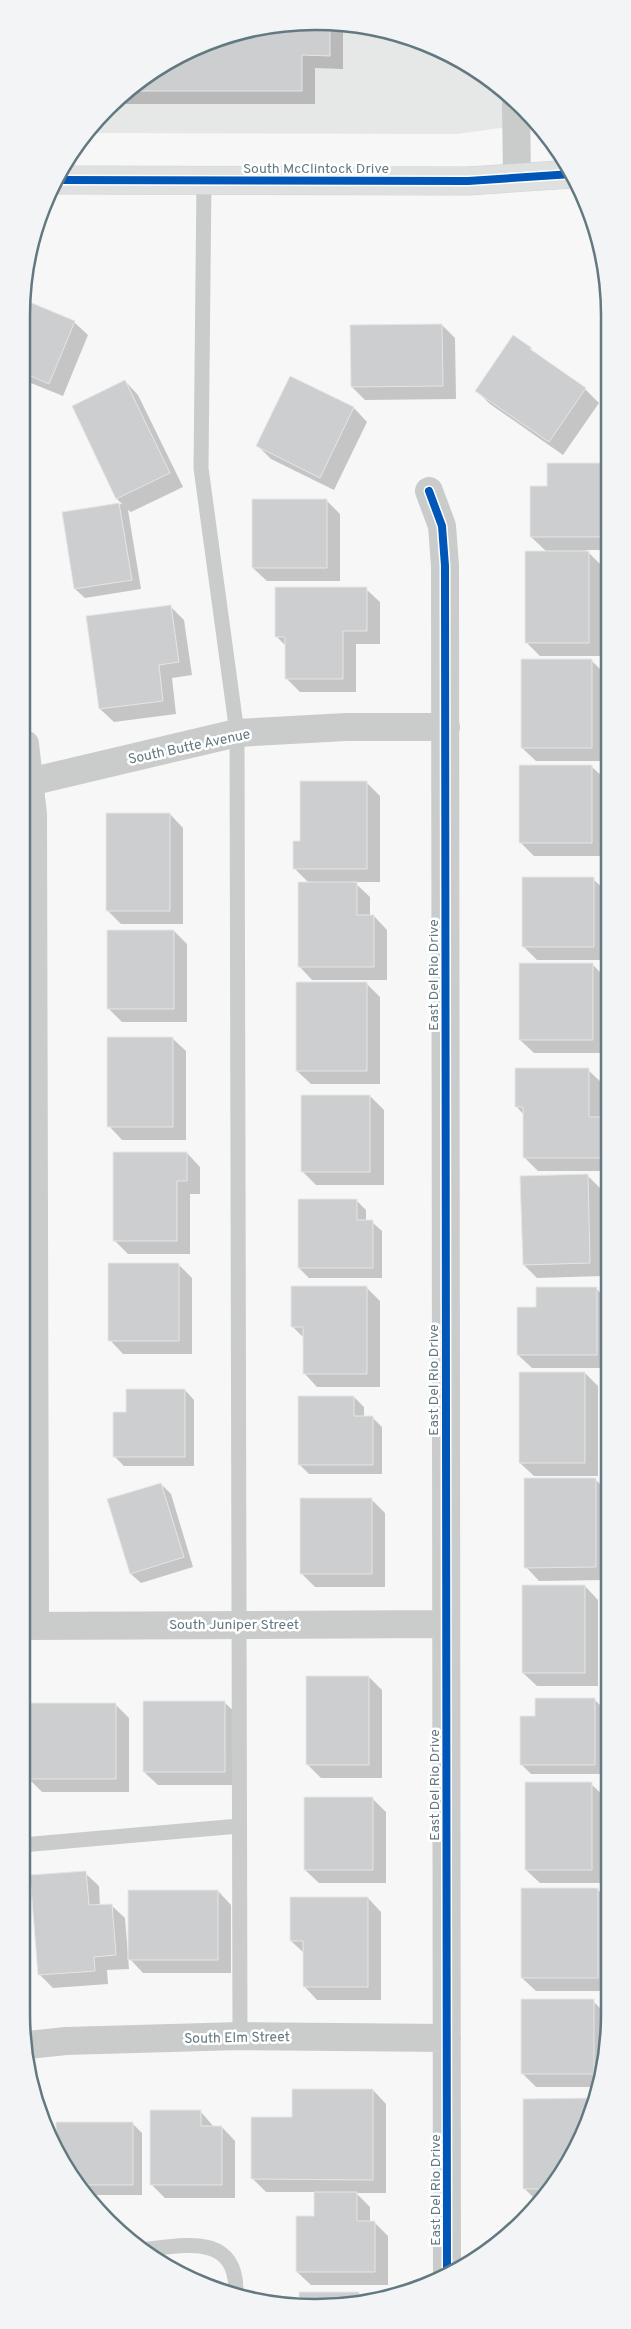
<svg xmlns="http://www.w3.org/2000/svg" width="631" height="2329" font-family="Overpass,sans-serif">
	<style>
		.built { fill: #e6e8e7 }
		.shadow { fill: #0003 }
		.building { fill: #cccecf; stroke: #e6e6e6 }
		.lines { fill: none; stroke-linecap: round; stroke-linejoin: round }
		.secondary-casing { stroke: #d3d4d5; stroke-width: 29 }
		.lane { stroke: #cacccc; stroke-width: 15 }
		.street { stroke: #cacccc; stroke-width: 28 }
		.secondary { stroke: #dfe0e0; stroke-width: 28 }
		.cycleway-casing { stroke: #fff; stroke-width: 11 }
		.cycleway { stroke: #0057b8; stroke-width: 8 }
		.labels { text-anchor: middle; stroke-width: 5; stroke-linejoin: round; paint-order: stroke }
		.street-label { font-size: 14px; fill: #637981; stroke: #fff }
		.rim { fill: none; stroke: #637981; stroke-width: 2.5 }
	</style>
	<rect width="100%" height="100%" fill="#f7f7f7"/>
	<path class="built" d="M258,27H373L462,61L537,123L457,134L90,133L152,71Z"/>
	<path class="shadow" d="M258,27H343V69L315,68V104H119L152,71Z
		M27,303L74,322L88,335L63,396L26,381Z
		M442,325L455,338L456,399L365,400L352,387Z
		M514,337L585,389L599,403L563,455L490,404L477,391Z
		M291,378L354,408L367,422L334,490L271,459L258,446Z
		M125,381L138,395L183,487L131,512L128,510L141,589L85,598L75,589L64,513L122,504L117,499L73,407Z
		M607,464V550H586L602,566V656H540L526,642L547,552L531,537L548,488Z
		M326,500L340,514V581H267L253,568Z
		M366,589L380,602V644H356V692H300L286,678V646L276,636Z
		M171,607L184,620L192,675L172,678L176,714L114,722L100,709L88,618Z
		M591,660L605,674V761H536L522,748Z
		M591,766L605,779V856H534L520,842Z
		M366,782L380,796V882H354L370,897V916H374L387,930V980H312L299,966L310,884L294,868L301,843Z
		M170,814L183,828V924H121L108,911Z
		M593,879L606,891V960H537L523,946Z
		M174,931L187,944V1022H122L109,1009Z
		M592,964L606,978V1053H534L520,1040Z
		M366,983L380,997V1084H311L297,1071Z
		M172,1038L186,1051V1140H122L109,1126Z
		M588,1070L602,1083V1118L606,1121V1171H538L524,1157V1115L516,1106Z
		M370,1096L384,1110V1185H316L302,1171Z
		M187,1153L200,1167V1194H190V1254H128L115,1241Z
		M587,1175L601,1189L603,1276L537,1278L524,1265Z
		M356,1200L366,1210V1222H372L382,1231V1278H309L299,1268Z
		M179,1265L192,1278V1354H123L110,1340Z
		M366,1287L380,1301V1387H317L304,1373V1338L292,1326Z
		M596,1288L605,1298V1368H532L518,1355L537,1308Z
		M585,1373L598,1386V1476H534L520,1463Z
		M185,1390L194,1400V1466H124L115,1457Z
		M354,1397L364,1407V1417H372L382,1427V1474H309L299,1464Z
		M595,1479L605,1489V1580L539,1581L526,1567Z
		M161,1484L171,1494L193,1567L141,1583L131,1574Z
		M371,1499L385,1513V1587H315L301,1573Z
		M585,1586L598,1600V1686H537L523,1673Z
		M369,1677L382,1690V1778H321L307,1764Z
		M594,1699L604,1709V1774H531L521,1764L537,1717Z
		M224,1702L238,1715V1785H158L144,1772Z
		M115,1704L129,1718V1792H42L28,1778Z
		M591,1784L605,1797L604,1883H540L526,1870Z
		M372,1798L386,1812V1883H319L305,1870Z
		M85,1873L99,1886L100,1906L111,1905L125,1918L128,1955L218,1891L231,1905V1973H143L128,1957L129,1969L107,1970L108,1984L53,1988L40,1975Z
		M597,1889L604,1896V1991H536L522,1978Z
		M368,1898L381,1912V2000H317L304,1986V1953L291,1941Z
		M593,2001L604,2012V2071L598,2087H536L522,2073Z
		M373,2090L386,2104V2193H356L370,2207V2223H375L388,2236V2285H311L297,2272L315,2218V2192H266L252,2178L293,2118Z
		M592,2100L570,2161L536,2200L525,2189Z
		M201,2112L214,2127H222L235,2141V2198H165L152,2185Z
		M57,2124H133L142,2133V2195H86L57,2147Z"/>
	<path class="building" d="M258,27H330V56L302,55V91H132L152,71Z
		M27,301L75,321L49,384L26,374Z
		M442,324L443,386L351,387L350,325Z
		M513,335L532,348L530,349L586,388L549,442L475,391Z
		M290,376L354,407L320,478L256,446Z
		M125,380L170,473L116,499L72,406Z
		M547,463H607V537H530V486H547Z
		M252,499H327V568H252Z
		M119,503L132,580L74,589L62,512Z
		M525,551H589V643H525Z
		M275,587H367V631H343V679H285V637H275Z
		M171,605L179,662L159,665L163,701L99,709L86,616Z
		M521,659H592V748H521Z
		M519,765H592V843H519Z
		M300,781H367V869H293V841H300Z
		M106,813H170V911H106Z
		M522,877H594V947H522Z
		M298,882H357V915H374V967H298Z
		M107,930H174V1009H107Z
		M519,963H593V1040H519Z
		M296,982H367V1071H296Z
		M107,1037H173V1127H107Z
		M515,1068H589V1117H604V1158H523V1107H515Z
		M301,1095H370V1172H301Z
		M113,1152H187V1181H177V1241H113Z
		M588,1174L590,1263L523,1265L520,1176Z
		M298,1199H357V1220H373V1268H298Z
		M108,1263H179V1341H108Z
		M291,1286H367V1374H303V1327H291Z
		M536,1287H597V1355H517V1307H536Z
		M519,1372H585V1463H519Z
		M126,1389H185V1457H113V1412H126Z
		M298,1396H354V1416H373V1465H298Z
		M524,1478H596V1567L524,1568Z
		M161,1483L184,1557L130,1574L107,1499Z
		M300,1498H372V1574H300Z
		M522,1585H585V1673H522Z
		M306,1676H369V1765H306Z
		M535,1698H595V1765H520V1716H535Z
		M143,1701H225V1772H143Z
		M27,1703H116V1779H27Z
		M525,1782H592V1870H525Z
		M304,1797H373V1870H304Z
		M86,1871L89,1905L112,1904L116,1955L94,1957L95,1971L38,1975L30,1875Z
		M521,1888H598V1978H521Z
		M128,1890H218V1960H128Z
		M290,1897H368V1987H303V1941H290Z
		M521,1999H594V2074H521Z
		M292,2089H373V2180L251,2179V2117H292Z
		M593,2098L570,2161L546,2189H523V2099Z
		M150,2110H201V2126H222V2185H150Z
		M56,2122H133V2185H81L56,2145Z
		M314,2192H357V2221H375V2272H296V2216H314Z
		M299,2292H359V2299L299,2307Z"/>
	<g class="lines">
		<defs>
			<path id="secondary" d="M59,180L468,181L572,174"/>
		</defs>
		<use href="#secondary" class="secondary-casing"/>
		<path class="lane" d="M204,180L201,468L237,733L240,2036
			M22,1845L239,1826
			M148,2249C186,2245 236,2234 236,2291"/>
		<path class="street" d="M516,104L517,177
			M429,491L442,526L445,566L447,2272
			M25,744L33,814L35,1626
			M25,783L237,733L346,727H446
			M22,1626L445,1624
			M28,2045L66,2041L240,2036L447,2038"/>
		<use href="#secondary" class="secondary"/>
		<defs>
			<path id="cycleway" d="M59,180L468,181L572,174
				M429,491L442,526L445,566L447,2272"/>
		</defs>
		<use href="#cycleway" class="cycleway-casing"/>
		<use href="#cycleway" class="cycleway"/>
	</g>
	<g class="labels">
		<g class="street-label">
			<text x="316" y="173">South McClintock Drive</text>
			<text transform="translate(189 746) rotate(-12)" y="5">South Butte Avenue</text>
			<text transform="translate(433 975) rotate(-90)" y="5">East Del Rio Drive</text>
			<text transform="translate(433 1380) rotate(-90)" y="5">East Del Rio Drive</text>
			<text x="234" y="1629">South Juniper Street</text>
			<text transform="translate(434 1785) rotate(-90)" y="5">East Del Rio Drive</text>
			<text transform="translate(237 2037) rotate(-1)" y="5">South Elm Street</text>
			<text transform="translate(435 2190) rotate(-90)" y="5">East Del Rio Drive</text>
		</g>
	</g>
	<path d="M0 0H631V2329H0ZM315 30H316A285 285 0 0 1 601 315V2014A285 285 0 0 1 316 2299H315A285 285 0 0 1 30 2014V315A285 285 0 0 1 315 30Z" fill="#f3f4f5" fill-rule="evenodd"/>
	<path class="rim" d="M315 30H316A285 285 0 0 1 601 315V2014A285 285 0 0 1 316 2299H315A285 285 0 0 1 30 2014V315A285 285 0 0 1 315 30Z"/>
</svg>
